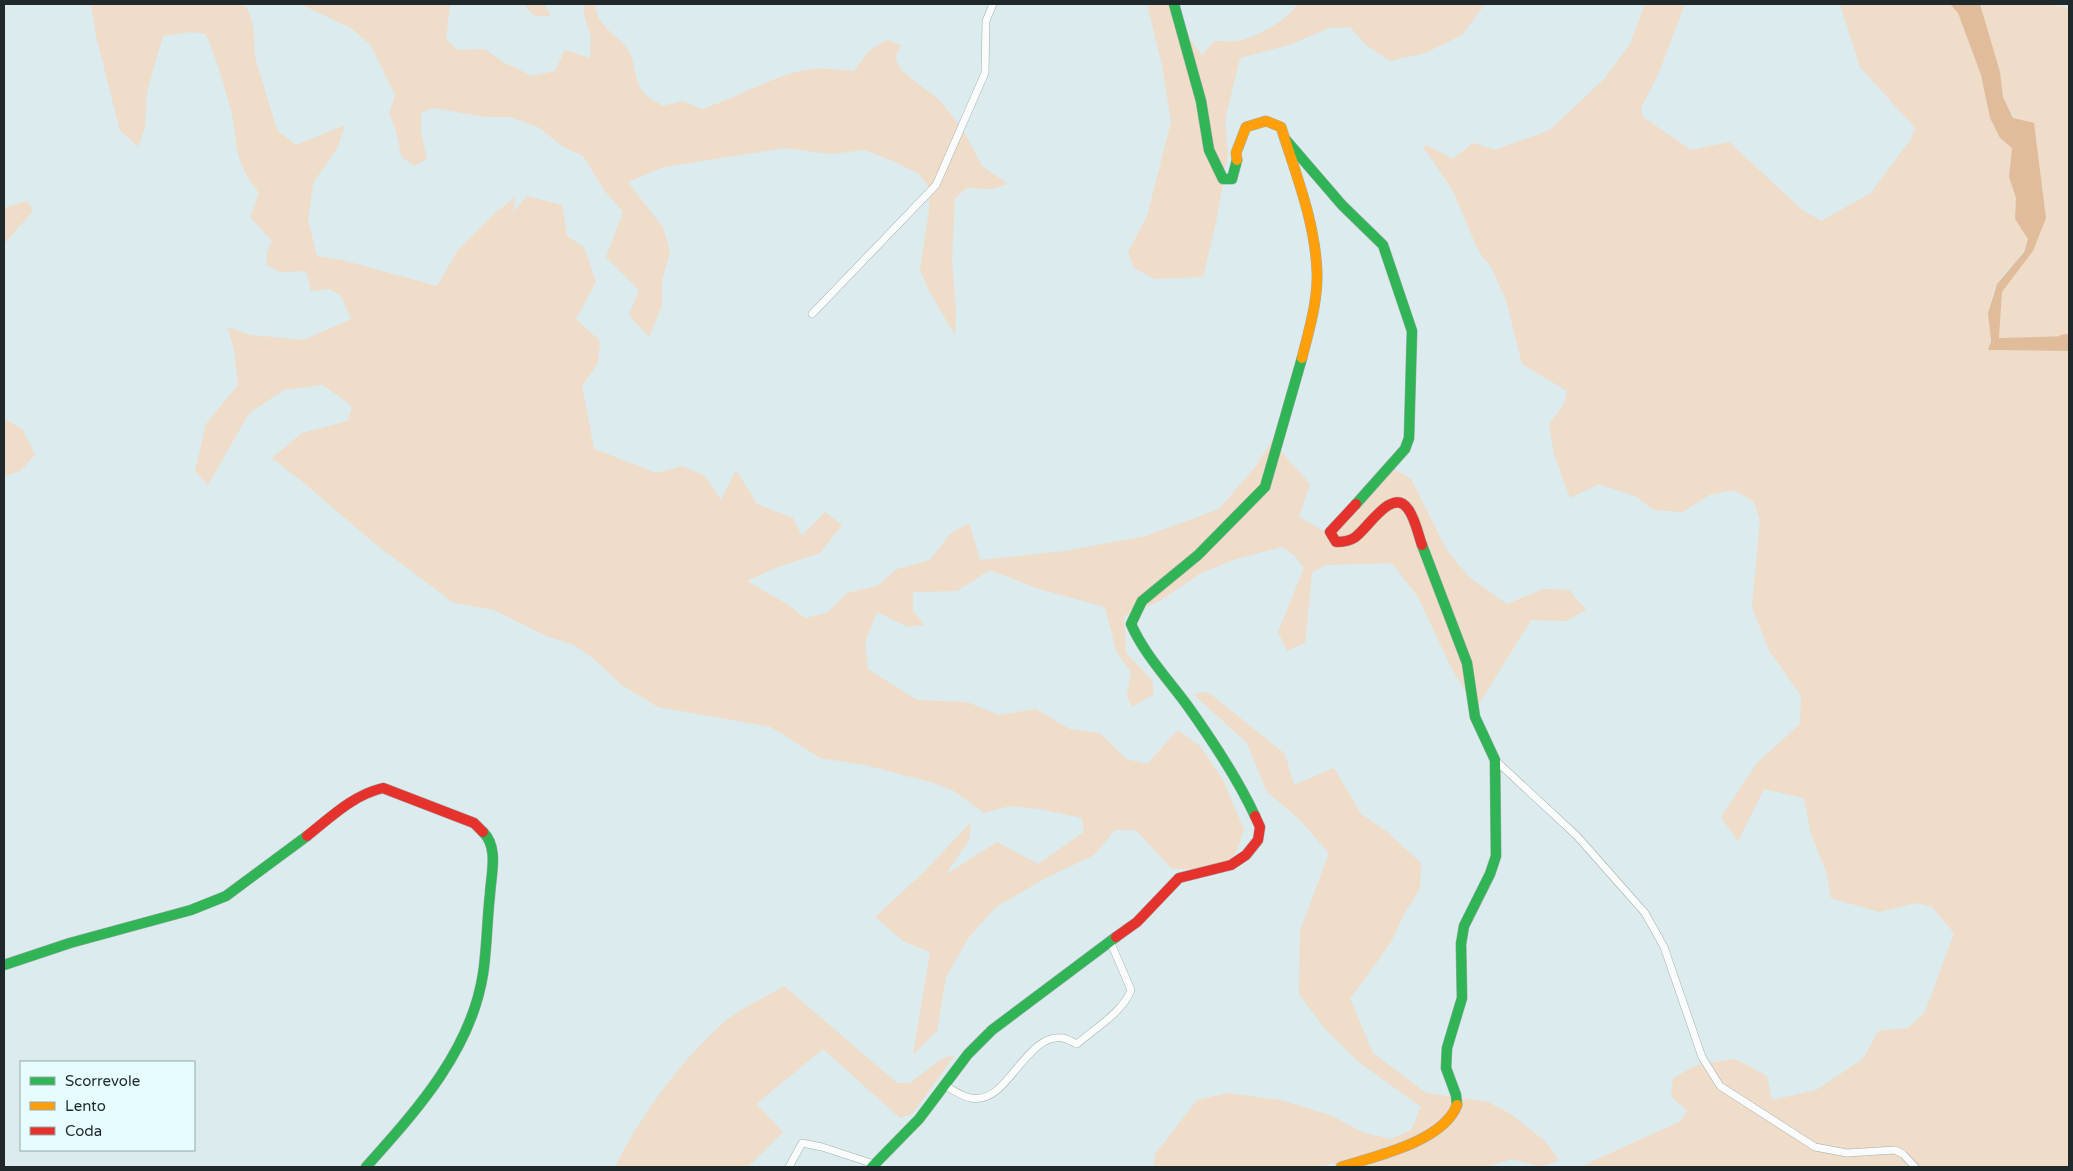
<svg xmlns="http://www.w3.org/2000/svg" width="2073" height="1171" font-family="'Varela Round',sans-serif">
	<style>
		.green { fill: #efdcc9 }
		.water { fill: #e0bc9b }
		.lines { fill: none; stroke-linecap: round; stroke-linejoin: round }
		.stream { stroke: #e0bc9b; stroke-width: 2.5 }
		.street-casing { stroke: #a2adaf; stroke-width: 8 }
		.fast-casing { stroke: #a2adaf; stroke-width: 11 }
		.slow-casing { stroke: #a2adaf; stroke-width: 11 }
		.jam-casing { stroke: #a2adaf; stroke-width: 11 }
		.street { stroke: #fafcfc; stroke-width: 7 }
		.fast { stroke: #30b455; stroke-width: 10 }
		.slow { stroke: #ff9f0a; stroke-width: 10 }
		.jam { stroke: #e5322d; stroke-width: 10 }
	</style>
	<rect width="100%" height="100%" fill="#dcebed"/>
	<path class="green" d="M91,4H242L247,8L253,25L255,57L277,130L296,145L345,125L338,147L313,183L308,220L317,256L342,260L437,286L458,250L495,213L516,197L513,212L527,196L562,205L567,236L584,247L596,282L576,319L600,341L598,363L582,386L594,449L656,473L683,466L705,476L721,500L736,470L757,504L793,518L802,536L825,512L842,525L820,553L775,568L747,581L787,604L805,618L827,613L847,593L877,586L897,569L930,560L950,534L969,523L980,560L1065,551L1146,536L1219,509L1255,467L1272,441L1310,484L1299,517L1329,534L1394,469L1411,479L1446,549L1469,577L1507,604L1544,589L1569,590L1586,610L1566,621L1531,620L1476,709L1451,667L1418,597L1392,563L1325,565L1312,573L1305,643L1287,651L1278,632L1304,568L1295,556L1282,547L1236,559L1201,573L1160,601L1124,616L1126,653L1152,680L1154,694L1132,707L1127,696L1131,672L1116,651L1105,607L1039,589L990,570L957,591L913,592V611L925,625L908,627L877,612L865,642L868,669L917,700L967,702L999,715L1036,709L1069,729L1100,733L1126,759L1147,764L1178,730L1200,746L1223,780L1244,830C1241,837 1239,846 1236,852C1224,872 1190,870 1171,868L1136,830H1115L1094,855L1044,879L996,907L969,937L946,977L937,1031L913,1055L930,952L903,941L875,917L924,872L971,822L969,840L945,875L997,842L1038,864L1084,832L1082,818L1039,809L1010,806L984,813L954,791L934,783L865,765L820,758L771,727L658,707L622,685L594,659L574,645L546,636L494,610L454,603L374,543L304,483L272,458L302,433L348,421L352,406L323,385L284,390L249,413L208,485L195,471L206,424L238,385L234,349L227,327L250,335L304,340L351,319L341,296L330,289L311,291L306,271L280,272L267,265V252L272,241L250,217L259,193C250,181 241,167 238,153C235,140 235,127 232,115C225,87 217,60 206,34L191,32L163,36L147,92L145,128L138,146L120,131L96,36Z
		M300,4H450L446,40L458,50L485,49L503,62L532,76L555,71L565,50L590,58L591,36L584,15V4H595C597,31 622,34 631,56C636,68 635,82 643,92C648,98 657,102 662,106L683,101L702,109C738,98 778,72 815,69C828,68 842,70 854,71L868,52L886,40L901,45L895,59L902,71L939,100L962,128L982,166L1008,184L992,189L967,188L955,198L952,258L956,312L955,335L929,291L920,269L929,210V187L919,174L893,161L864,150L831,154L785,148L664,167L628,182L664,229L670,252L662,280V306L649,337L629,315L639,290L606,257L623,212L604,190L583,156L562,146L538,127L510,117H485L434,108L421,112V132L427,159L414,166L402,157L395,128L389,114L395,95L371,45L351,28Z
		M524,4H544L551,16H534Z
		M1147,4H1178L1190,39L1202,55L1215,41C1223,41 1234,43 1242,40C1260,35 1288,20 1297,4H1485L1462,35L1425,53L1390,61L1366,45L1350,27L1329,28L1289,45L1240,58L1225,120L1228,153L1216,222L1203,277L1155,279L1134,268L1128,252L1147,216L1171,122L1162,65Z
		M1645,4H1685L1658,75L1641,108L1643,117L1691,150L1729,142L1801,209L1821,221L1871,193L1911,139L1915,128L1860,67L1840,4H1950L1958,13L1981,75L1990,118L2000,138L2012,148L2009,177L2016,198L2015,219L2028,239C2022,261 2007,266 1997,284C1984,307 1995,329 1988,350L2069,351V1167H1580L1681,1121L1687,1110L1671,1097L1673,1078L1697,1065L1735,1059L1767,1076L1772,1100L1816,1090L1863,1059L1878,1031L1908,1028L1925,1012L1954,933L1932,907L1916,903L1879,912L1831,898L1827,874L1811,834L1804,798L1764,789L1738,841L1721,817L1757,763L1800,724L1801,696L1769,650L1752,607L1760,520L1754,502L1734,490L1709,495L1683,512L1654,510L1635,496L1599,484L1570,498L1554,454L1549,424L1564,404L1567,391L1522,364L1506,300L1491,267L1479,252L1452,189L1423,147L1427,145L1453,159L1473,143L1495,150L1550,130L1604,79L1630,44Z
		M1980,4H2047L2069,8V336L1999,338L2002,292L2033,251L2043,190L2038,161L2003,97L2000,72Z
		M27,201L33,211L4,244V208Z
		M4,418L23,430L35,455L20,471L4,476Z
		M1208,692L1285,754L1294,785L1334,768L1361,814L1386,831L1421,863L1420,889L1405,912L1391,942L1350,999L1373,1053L1426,1093L1488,1102L1509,1113L1545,1141L1559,1160L1541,1167L1512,1159L1486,1167H1338L1332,1163L1322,1167H1154L1155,1154L1197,1100L1228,1093L1280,1100L1330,1115L1364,1133L1391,1139L1411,1130L1421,1107L1360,1063L1325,1029L1299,994L1300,931L1329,853L1299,819L1267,792L1247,743L1193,694Z
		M784,986L897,1083H910L941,1059L955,1055L913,1113L900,1118L823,1049L756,1104L783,1132L748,1167H615C642,1114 678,1064 722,1024C739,1009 765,998 784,986Z"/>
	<path class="water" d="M1950,4H1980L2000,72L2003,97L2013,118L2034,123L2046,218L2033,251L2002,292L1999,338L2069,336V351L1988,350L1991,341L1988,313L1997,284L2024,252L2028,239L2015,219L2016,198L2009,177L2012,148L2000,138L1990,118L1981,75L1958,13Z"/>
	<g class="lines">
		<path class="stream" d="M2061,336L2069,335"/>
		<defs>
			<path id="street" d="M812,314L936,185L985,73L986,21L993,4
				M1495,760L1577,836L1645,913L1664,947L1702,1057L1720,1086L1815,1147L1847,1153L1895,1150L1903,1154L1915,1167
				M944,1085C952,1089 962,1097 971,1098C1008,1106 1025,1032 1063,1038C1067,1039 1073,1042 1077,1044C1094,1029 1123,1012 1131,990L1110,941
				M789,1167L802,1143L822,1147L874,1164"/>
			<path id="fast" d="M1174,4L1201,101L1209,150L1223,179H1232L1237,160
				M1286,140L1342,205L1383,245L1412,331L1409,438L1405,449L1356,504
				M1422,545L1467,663L1475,717L1495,760L1496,856L1490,874L1464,926L1461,944L1462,998L1447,1048L1446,1068L1456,1095L1457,1105
				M1255,816C1237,777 1212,740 1187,705C1168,679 1144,654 1131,624L1142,601L1198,555L1265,487L1302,358
				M4,965L70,943L191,910L226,896L307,836
				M366,1167C416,1111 471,1051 483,974C487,948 487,920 490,894C491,875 499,847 483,832
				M872,1167L919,1119L968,1054L992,1030L1116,937"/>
			<path id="slow" d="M1237,160L1236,153L1246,127L1266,121L1281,127C1296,175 1315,221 1317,272C1318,301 1309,330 1302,358
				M1341,1167C1375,1156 1443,1142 1457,1105"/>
			<path id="jam" d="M1356,504L1330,532L1336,542C1343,542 1349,541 1354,538C1367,530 1392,486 1408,509C1415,518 1418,534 1422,545
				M307,836C331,817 353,795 383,788L474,823L483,832
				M1116,937L1137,922L1179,878L1231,865L1246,855L1258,840L1260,827L1255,816"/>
		</defs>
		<use href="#street" class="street-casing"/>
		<use href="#fast" class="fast-casing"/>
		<use href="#slow" class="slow-casing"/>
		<use href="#jam" class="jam-casing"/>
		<use href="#street" class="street"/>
		<use href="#fast" class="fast"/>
		<use href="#slow" class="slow"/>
		<use href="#jam" class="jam"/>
	</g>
	<rect width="2073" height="1171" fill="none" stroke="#1f292b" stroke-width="10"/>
	<rect x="20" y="1061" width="175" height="90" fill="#e7fcff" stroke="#97a8aa"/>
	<rect x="30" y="1077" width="25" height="8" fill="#30b455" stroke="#97a8aa"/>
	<text x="65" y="1086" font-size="15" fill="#1f292b">Scorrevole</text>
	<rect x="30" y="1102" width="25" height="8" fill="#ff9f0a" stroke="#97a8aa"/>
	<text x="65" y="1111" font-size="15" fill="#1f292b">Lento</text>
	<rect x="30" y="1127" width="25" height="8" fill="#e5322d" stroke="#97a8aa"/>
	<text x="65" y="1136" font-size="15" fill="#1f292b">Coda</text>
</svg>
